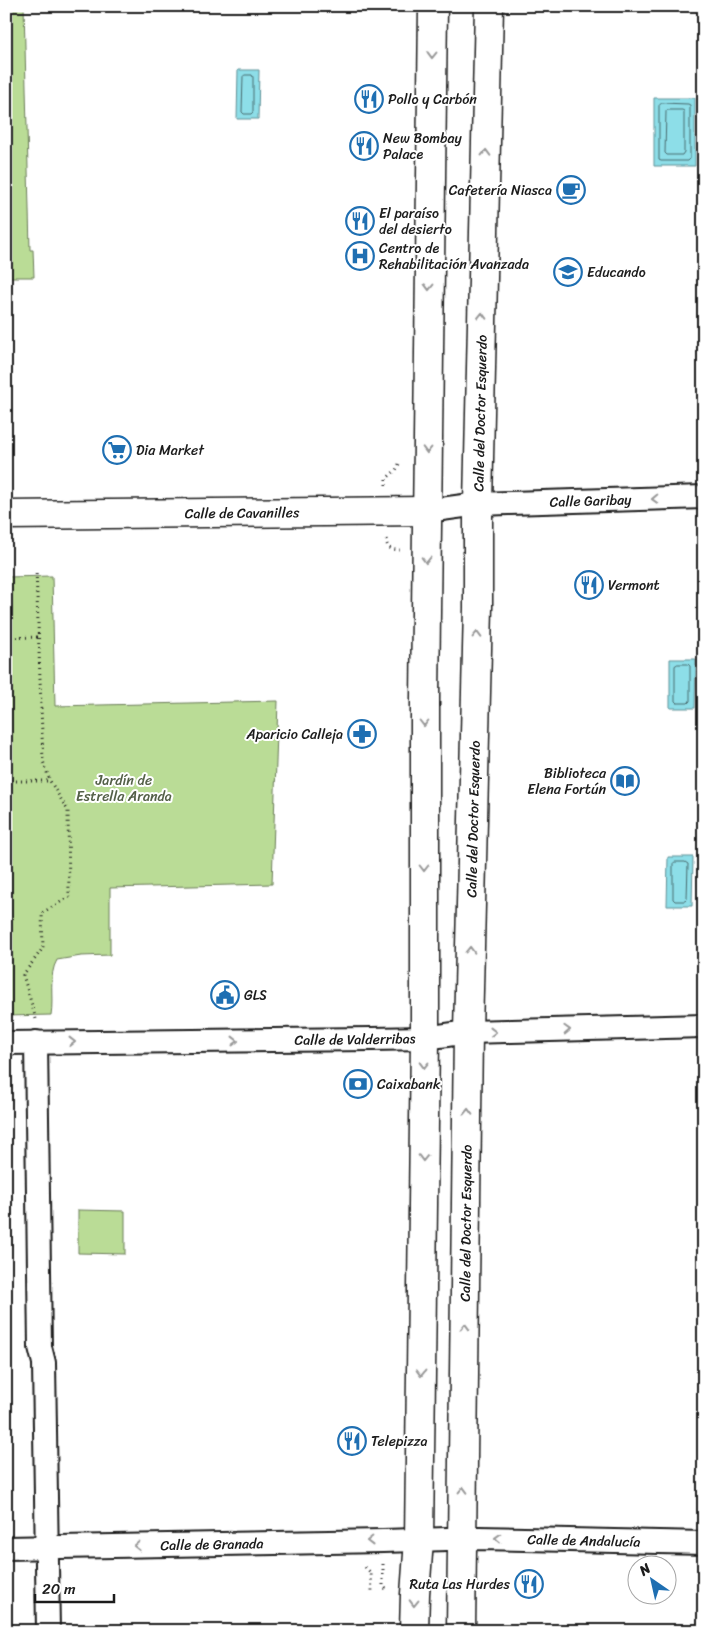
<svg xmlns="http://www.w3.org/2000/svg" width="710" height="1637" font-family="Sriracha,sans-serif">
	<style>
		.green { fill: #badc96; stroke: #6b7c59 }
		.water { fill: #8ddee8; stroke: #609096 }
		.lines { fill: none; stroke-linecap: round; stroke-linejoin: round }
		.shore { stroke: #496a6e; stroke-width: 1 }
		.street-casing { stroke: #1c1c1c; stroke-width: 26 }
		.secondary-casing { stroke: #1c1c1c; stroke-width: 31 }
		.primary-casing { stroke: #1c1c1c; stroke-width: 31 }
		.path { stroke: #1c1c1c; stroke-width: 3; stroke-dasharray: 1 4; stroke-linecap: butt }
		.street { stroke: #fff; stroke-width: 22 }
		.secondary { stroke: #fff; stroke-width: 28 }
		.primary { stroke: #fff; stroke-width: 28 }
		.oneway { stroke: #999 }
		.labels { text-anchor: middle; stroke-width: 4; stroke-linejoin: round; paint-order: stroke }
		.poi-label { font-size: 14px; fill: #1c1c1c; stroke: #fff; text-anchor: start }
		.street-label { font-size: 14px; fill: #1c1c1c; stroke: #fff }
		.park-label { font-size: 14px; fill: #535f47; stroke: #fff }
	</style>
	<rect width="100%" height="100%" fill="#fff"/>
	<filter id="ink" filterUnits="userSpaceOnUse"><feTurbulence type="fractalNoise" baseFrequency=".02" numOctaves="2"/><feDisplacementMap in="SourceGraphic" scale="10" xChannelSelector="R" yChannelSelector="G"/><feConvolveMatrix kernelMatrix="1 2 1 2 8 2 1 2 1" color-interpolation-filters="sRGB"/></filter>
	<g filter="url(#ink)">
		<path class="green" d="M6,6H24L30,250H33L34,277H6Z
			M52,576L55,706L278,701L272,884L110,888V955L81,956L57,960C48,975 54,998 51,1015L6,1016V577Z
			M78,1210L125,1211V1254L78,1253Z"/>
		<path class="water" d="M238,70H259L258,119H237Z
			M654,98H695V166H654Z
			M670,659H696L695,708H670Z
			M668,857H693L692,906H667Z"/>
		<g class="lines">
			<path class="shore" d="M245,75H252L253,77V112L251,114H244L242,112L243,77Z
				M662,103L688,104L690,105V159L688,161H661L659,160V106Z
				M668,110H682L684,111V152L682,155H667L665,153L666,112Z
				M678,664H688L690,666V701L688,703H677L675,701V666Z
				M675,862H685L688,864L687,899L685,901H675L673,899V864Z"/>
			<defs>
				<g id="street">
					<path id="s1" d="M427,511L478,504L704,497"/>
					<path d="M36,1042L40,1347L44,1363L48,1631"/>
					<path id="s2" d="M6,1043L372,1039L425,1038L468,1032L704,1026"/>
					<path id="s3" d="M6,1548L383,1541L479,1538L704,1543"/>
				</g>
				<g id="secondary">
					<path id="s4" d="M6,515L427,511"/>
				</g>
				<g id="primary">
					<path d="M414,1631L415,1594L419,1540L425,1038V699L433,6"/>
					<path id="s5" d="M461,1631L468,1032L478,607V504L489,6"/>
				</g>
			</defs>
			<use href="#street" class="street-casing"/>
			<use href="#secondary" class="secondary-casing"/>
			<use href="#primary" class="primary-casing"/>
			<path class="path" d="M386,485V479L396,470L399,464
				M386,539C387,548 390,550 400,550
				M36,568L43,761L50,781L68,811L69,897L42,913L43,948L23,975L36,1019
				M6,638L38,637
				M6,781H50
				M383,1564V1586L388,1591
				M365,1567L371,1573L372,1591"/>
			<use href="#street" class="street"/>
			<use href="#secondary" class="secondary"/>
			<use href="#primary" class="primary"/>
		</g>
		<defs><path id="oneway-chevron" d="M-2-3.5L2.5 0L-2 3.5" fill="none" stroke-width="1.6" stroke-linecap="round" stroke-linejoin="round" transform="scale(1.25)"/></defs>
		<g class="oneway">
			<use href="#oneway-chevron" transform="translate(432 55) rotate(91)"/>
			<use href="#oneway-chevron" transform="translate(486 153) rotate(-89)"/>
			<use href="#oneway-chevron" transform="translate(429 287) rotate(91)"/>
			<use href="#oneway-chevron" transform="translate(482 316) rotate(-89)"/>
			<use href="#oneway-chevron" transform="translate(427 450) rotate(91)"/>
			<use href="#oneway-chevron" transform="translate(655 499) rotate(178)"/>
			<use href="#oneway-chevron" transform="translate(426 560) rotate(91)"/>
			<use href="#oneway-chevron" transform="translate(477 635) rotate(-89)"/>
			<use href="#oneway-chevron" transform="translate(424 723) rotate(90)"/>
			<use href="#oneway-chevron" transform="translate(424 868) rotate(90)"/>
			<use href="#oneway-chevron" transform="translate(470 950) rotate(-89)"/>
			<use href="#oneway-chevron" transform="translate(567 1030) rotate(-2)"/>
			<use href="#oneway-chevron" transform="translate(493 1032) rotate(-1)"/>
			<use href="#oneway-chevron" transform="translate(235 1041)"/>
			<use href="#oneway-chevron" transform="translate(72 1042)"/>
			<use href="#oneway-chevron" transform="translate(424 1065) rotate(91)"/>
			<use href="#oneway-chevron" transform="translate(468 1112) rotate(-89)"/>
			<use href="#oneway-chevron" transform="translate(423 1158) rotate(91)"/>
			<use href="#oneway-chevron" transform="translate(465 1327) rotate(-89)"/>
			<use href="#oneway-chevron" transform="translate(421 1373) rotate(91)"/>
			<use href="#oneway-chevron" transform="translate(463 1490) rotate(-89)"/>
			<use href="#oneway-chevron" transform="translate(498 1538) rotate(-178)"/>
			<use href="#oneway-chevron" transform="translate(370 1541) rotate(179)"/>
			<use href="#oneway-chevron" transform="translate(137 1546) rotate(179)"/>
			<use href="#oneway-chevron" transform="translate(414 1603) rotate(91)"/>
		</g>
	</g>
	<defs>
		<symbol id="restaurant-ring" viewBox="-11 -11 22 22"><circle r="9.5" fill="#fff" stroke="#1f6fb2" stroke-width="1.5"/><path d="M-5-6h1v4h1v-4h1v4h1v-4h1v5L-1.5 .5V6h-2V.5L-5-1ZM5-6V6H3V1.5H1.5Q1.5-4 5-6Z" fill="#1f6fb2"/></symbol>
		<symbol id="cafe-ring" viewBox="-11 -11 22 22"><circle r="9.5" fill="#fff" stroke="#1f6fb2" stroke-width="1.5"/><path d="M-5.5-4.5H6V0H3Q3 3.5 0 3.5H-2.5Q-5.5 3.5-5.5 0ZM3-3.2v2h1.7v-2ZM-6 4.5H4V6H-6Z" fill="#1f6fb2"/></symbol>
		<symbol id="hospital-ring" viewBox="-11 -11 22 22"><circle r="9.5" fill="#fff" stroke="#1f6fb2" stroke-width="1.5"/><path d="M-5-5h3v3.5h4V-5h3V5h-3V1.5h-4V5h-3Z" fill="#1f6fb2"/></symbol>
		<symbol id="school-ring" viewBox="-11 -11 22 22"><circle r="9.5" fill="#fff" stroke="#1f6fb2" stroke-width="1.5"/><path d="M0-5L7-2L0 1L-7-2ZM-4 1L0 2.5L4 1V4Q0 6-4 4Z" fill="#1f6fb2"/></symbol>
		<symbol id="supermarket-ring" viewBox="-11 -11 22 22"><circle r="9.5" fill="#fff" stroke="#1f6fb2" stroke-width="1.5"/><path d="M-6-5.5h2.5l.6 2H6L4.5 2H-2.5L-4.4-4H-6ZM-1.5 3.2a1.3 1.3 0 1 0 .1 0ZM3 3.2a1.3 1.3 0 1 0 .1 0Z" fill="#1f6fb2"/></symbol>
		<symbol id="pharmacy-ring" viewBox="-11 -11 22 22"><circle r="9.5" fill="#fff" stroke="#1f6fb2" stroke-width="1.5"/><path d="M-2-6h4v4h4v4h-4v4h-4v-4h-4v-4h4Z" fill="#1f6fb2"/></symbol>
		<symbol id="library-ring" viewBox="-11 -11 22 22"><circle r="9.5" fill="#fff" stroke="#1f6fb2" stroke-width="1.5"/><path d="M-6-4Q-3-5.5-.7-3.5V5Q-3 3-6 4ZM6-4Q3-5.5 .7-3.5V5Q3 3 6 4Z" fill="#1f6fb2"/></symbol>
		<symbol id="civic-ring" viewBox="-11 -11 22 22"><circle r="9.5" fill="#fff" stroke="#1f6fb2" stroke-width="1.5"/><path d="M-.6-6.5H3V-4.5H.6V-3L4-1V1h2V6H-6V1h2V-1L-.6-3ZM-1.2 2.5V6h2.4V2.5Z" fill="#1f6fb2"/></symbol>
		<symbol id="bank-ring" viewBox="-11 -11 22 22"><circle r="9.5" fill="#fff" stroke="#1f6fb2" stroke-width="1.5"/><path d="M-6-4H6V4H-6ZM0-2.3a2.3 2.3 0 1 0 0 4.6a2.3 2.3 0 1 0 0-4.6Z" fill="#1f6fb2"/></symbol>
	</defs>
	<g fill-rule="evenodd">
		<use href="#restaurant-ring" x="353" y="83" width="32" height="32"/>
		<use href="#restaurant-ring" x="348" y="130" width="32" height="32"/>
		<use href="#cafe-ring" x="555" y="174" width="32" height="32"/>
		<use href="#restaurant-ring" x="344" y="205" width="32" height="32"/>
		<use href="#hospital-ring" x="344" y="240" width="32" height="32"/>
		<use href="#school-ring" x="552" y="256" width="32" height="32"/>
		<use href="#supermarket-ring" x="101" y="434" width="32" height="32"/>
		<use href="#restaurant-ring" x="573" y="569" width="32" height="32"/>
		<use href="#pharmacy-ring" x="346" y="718" width="32" height="32"/>
		<use href="#library-ring" x="609" y="765" width="32" height="32"/>
		<use href="#civic-ring" x="209" y="979" width="32" height="32"/>
		<use href="#bank-ring" x="342" y="1068" width="32" height="32"/>
		<use href="#restaurant-ring" x="336" y="1425" width="32" height="32"/>
		<use href="#restaurant-ring" x="513" y="1568" width="32" height="32"/>
	</g>
	<g class="labels">
		<g class="poi-label">
			<text x="388" y="104">Pollo y Carbón</text>
			<text x="383" y="143">New Bombay<tspan x="383" dy="16">Palace</tspan></text>
			<text x="552" y="195" text-anchor="end">Cafetería Niasca</text>
			<text x="379" y="218">El paraíso<tspan x="379" dy="16">del desierto</tspan></text>
			<text x="379" y="253">Centro de<tspan x="379" dy="16">Rehabilitación Avanzada</tspan></text>
			<text x="587" y="277">Educando</text>
			<text x="136" y="455">Dia Market</text>
			<text x="608" y="590">Vermont</text>
			<text x="343" y="739" text-anchor="end">Aparicio Calleja</text>
			<text x="606" y="778" text-anchor="end">Biblioteca<tspan x="606" dy="16">Elena Fortún</tspan></text>
			<text x="244" y="1000">GLS</text>
			<text x="377" y="1089">Caixabank</text>
			<text x="371" y="1446">Telepizza</text>
			<text x="510" y="1589" text-anchor="end">Ruta Las Hurdes</text>
		</g>
		<g class="street-label">
			<text dy="5" stroke="none"><textPath href="#s5" startOffset="1218">Calle del Doctor Esquerdo</textPath></text>
			<text dy="5" stroke="none"><textPath href="#s1" startOffset="164">Calle Garibay</textPath></text>
			<text dy="5" stroke="none"><textPath href="#s4" startOffset="236">Calle de Cavanilles</textPath></text>
			<text dy="5" stroke="none"><textPath href="#s5" startOffset="812">Calle del Doctor Esquerdo</textPath></text>
			<text dy="5" stroke="none"><textPath href="#s2" startOffset="349">Calle de Valderribas</textPath></text>
			<text dy="5" stroke="none"><textPath href="#s5" startOffset="408">Calle del Doctor Esquerdo</textPath></text>
			<text dy="5" stroke="none"><textPath href="#s3" startOffset="578">Calle de Andalucía</textPath></text>
			<text dy="5" stroke="none"><textPath href="#s3" startOffset="206">Calle de Granada</textPath></text>
		</g>
		<g class="park-label">
			<text x="124" y="785">Jardín de<tspan x="124" dy="16">Estrella Aranda</tspan></text>
		</g>
	</g>
	<rect width="710" height="1637" fill="none" stroke="#fff" stroke-width="25"/>
	<rect x="12" y="12" width="685" height="1612" fill="none" stroke="#1c1c1c" stroke-width="2" filter="url(#ink)"/>
	<g transform="translate(652 1580) rotate(326)"><circle r="24" fill="#ffffff" stroke="#a4a4a4"/>
	<path d="M0-4L9 19L0 12L-9 19Z" fill="#1f6fb2"/>
	<text y="-8" font-size="14" font-weight="bold" text-anchor="middle" fill="#1c1c1c">N</text>
	</g>
	<path d="M35 1594v8h79v-8" fill="none" stroke="#1c1c1c" stroke-width="2.5"/>
	<text x="42" y="1594" font-size="15" fill="#1c1c1c" stroke="#ffffff" stroke-width="4" paint-order="stroke">20 m</text>
</svg>
